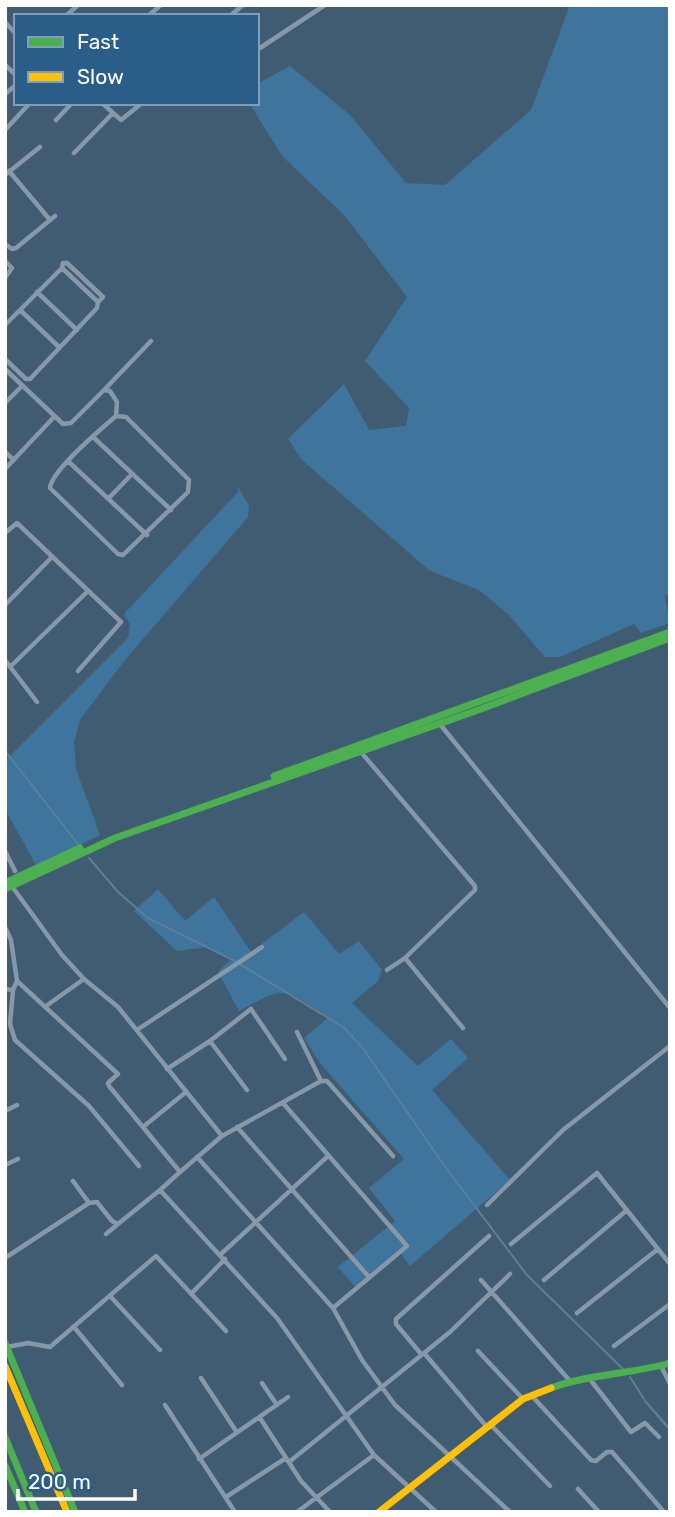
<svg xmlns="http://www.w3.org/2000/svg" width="675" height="1517" font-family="Rubik,sans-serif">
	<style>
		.green { fill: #3f749d }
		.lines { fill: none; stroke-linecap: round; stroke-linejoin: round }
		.stream { stroke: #5c7f9a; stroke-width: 2 }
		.street { stroke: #8798a8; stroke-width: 4.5 }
		.fast { stroke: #4caf50; stroke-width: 7 }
		.slow { stroke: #ffc107; stroke-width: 7 }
	</style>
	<rect width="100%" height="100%" fill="#405c72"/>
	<path class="green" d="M570,5H670V594L665,596L670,623L641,633L634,624L560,657H545L509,615L479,590L430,571L302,460L288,439L344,384L369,430L406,426L409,408L365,361L407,297L344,215L283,157L249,103H257V84L290,66L350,115L406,183L445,185L531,110Z
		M237,485L249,506L248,517L125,660L80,720L74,742L76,769L100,835L37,867L5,809V761L128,638L130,624L124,614L238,492Z
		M158,889L185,921L214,897L251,952L304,912L339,954L359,941L382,970L378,981L352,1003L418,1066L451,1039L468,1058L432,1090L510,1180L410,1266L399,1251L355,1287L338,1267L395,1221L369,1188L404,1159L320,1063L304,1038L329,1017C283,990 289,983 239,1011L218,972L232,958L207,947L177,951L134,911Z"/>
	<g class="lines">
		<path class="stream" d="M5,751L78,844
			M89,858L118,892L148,918L233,960L343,1027L362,1047L446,1168L527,1275L623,1369
			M630,1377L644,1399
			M670,1429L645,1401L670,1430"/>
		<path class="street" d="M66,16L78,5
			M148,16L161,5
			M230,16L243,5
			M5,22L16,34
			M257,50L325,5
			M5,65L16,75
			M5,94L16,85
			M102,103L121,120L142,103
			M56,120L72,103
			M5,130L30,103
			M74,153L113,113
			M9,171L50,220
			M5,175L40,147
			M5,244L12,249L16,248L55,216
			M5,261L12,268L5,278
			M62,268L63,263H67L103,297L98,302
			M37,292L77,330
			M20,310L59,347
			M5,325L62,268L98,302L97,308L30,379H26L5,359
			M5,369L63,424L71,423L104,390L110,391L117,402L116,416L126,417L189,480L188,492L123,555L118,554L50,488C51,471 101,429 116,416
			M104,390L151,341
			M5,403L22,386
			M93,437L171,510
			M5,452L14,460
			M69,462L147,535
			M5,469L54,417
			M108,499L132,474
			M5,533L17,523L121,622L78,671
			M5,605L51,558
			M5,660L37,702
			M10,667L87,592
			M439,723L670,1008
			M360,751L475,886V890L405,958L463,1028
			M5,851L15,871
			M11,885L62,955L84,979L118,1007L222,1136
			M5,927L11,940L17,981L13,990L10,1024L15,1040L89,1106L139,1166
			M387,970L405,958
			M17,981L118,1074L108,1083L109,1086L180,1172L222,1136L321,1081
			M5,989L13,990
			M46,1006L84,979
			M137,1030L262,947
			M297,1032L321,1081H327L393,1156
			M210,1041L247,1090
			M167,1069L210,1041L251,1009L285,1059
			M283,1103L407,1246L333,1308
			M5,1111L17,1105
			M143,1127L186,1092
			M237,1127L369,1277
			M197,1157L333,1308L362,1360L395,1405L510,1512
			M5,1165L18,1159
			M180,1172L160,1190L277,1318L374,1455L436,1512
			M73,1181L89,1203
			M487,1205L563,1130L670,1046
			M106,1234L118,1224
			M511,1244L597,1173L670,1264
			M221,1254L328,1156
			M5,1258L89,1203L97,1202L112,1221L118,1224L160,1190
			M481,1280L570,1381
			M544,1280L627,1210
			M191,1294L225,1259
			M110,1296L160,1350
			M577,1313L658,1249
			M74,1327L122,1385
			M614,1346L670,1304
			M7,1347L28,1343L50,1347L156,1256L226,1331
			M478,1351L523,1399
			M424,1353L487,1427
			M421,1354L396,1324V1319L489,1236
			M661,1366L670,1384
			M201,1378L236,1431
			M589,1378L631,1432L645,1423L659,1437
			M262,1383L277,1405
			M531,1395L591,1460L596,1461L607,1452H612L664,1512
			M165,1405L235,1512
			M260,1418L301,1481L330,1512
			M490,1424L550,1486
			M199,1459L288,1397
			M289,1462L450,1332L510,1274
			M578,1489L599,1512
			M226,1497L286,1458
			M297,1512L374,1455"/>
		<path class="fast" d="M274,776L670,632
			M5,883L80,848
			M5,889L115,838L481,709L670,638
			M5,1343L75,1512
			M551,1388C589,1374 631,1374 670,1363
			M5,1437L36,1512
			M5,1465L25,1512"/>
		<path class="slow" d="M5,1366L67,1512
			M379,1512L523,1399L551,1388"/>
	</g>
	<rect width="675" height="1517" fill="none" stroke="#ffffff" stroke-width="14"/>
	<rect x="14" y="14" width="245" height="91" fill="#2a5e88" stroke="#7f9eb8" stroke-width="2"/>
	<rect x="28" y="37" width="35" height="10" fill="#4caf50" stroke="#7f9eb8" stroke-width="2"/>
	<text x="77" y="49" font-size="21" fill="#ffffff">Fast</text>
	<rect x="28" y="72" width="35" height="10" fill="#ffc107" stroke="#7f9eb8" stroke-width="2"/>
	<text x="77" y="84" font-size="21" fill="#ffffff">Slow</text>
	<path d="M18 1489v10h117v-10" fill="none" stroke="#ffffff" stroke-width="3.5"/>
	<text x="28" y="1489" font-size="21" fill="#ffffff" stroke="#2a5e88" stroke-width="5" paint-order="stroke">200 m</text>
</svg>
